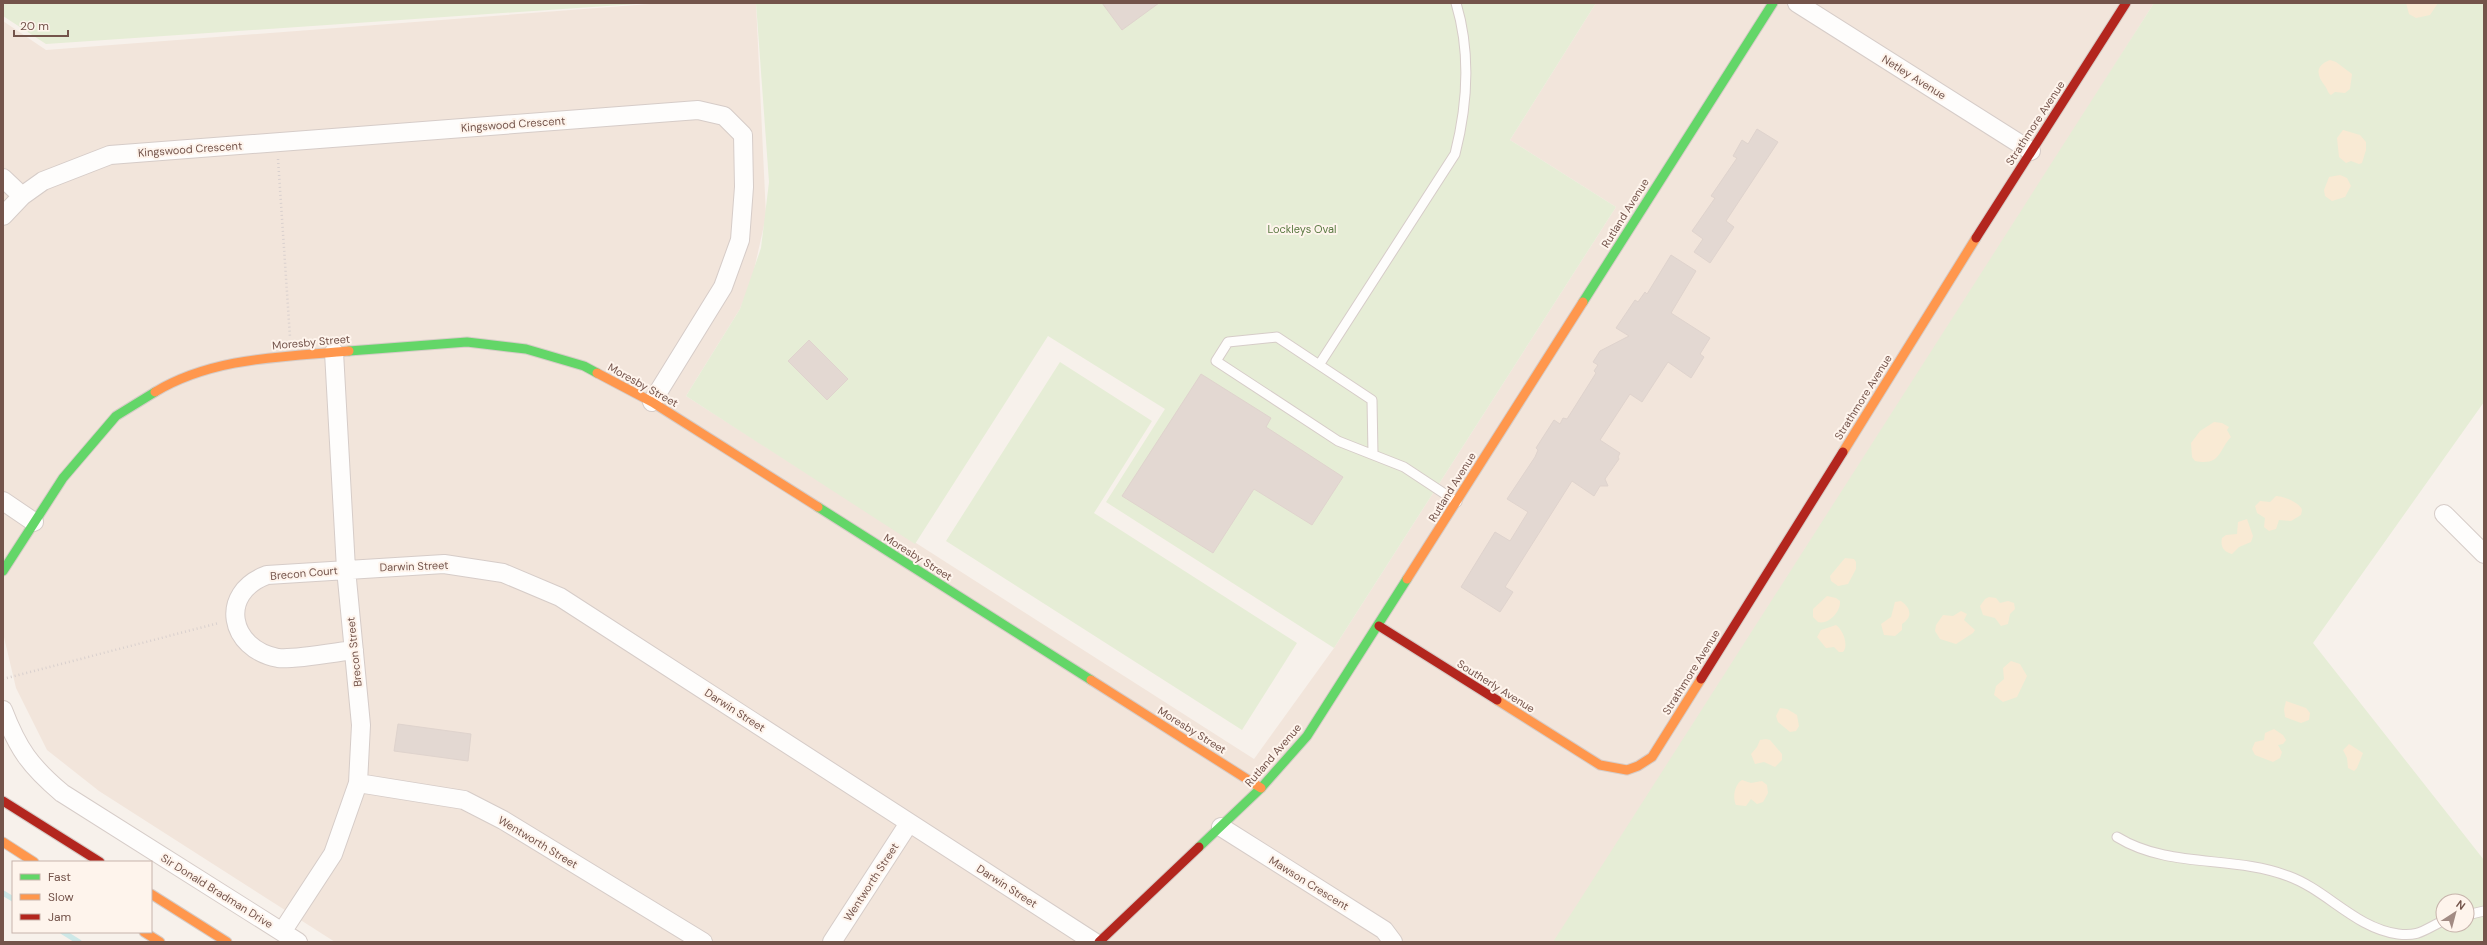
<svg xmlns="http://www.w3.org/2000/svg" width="2487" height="945" font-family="'DM Sans',sans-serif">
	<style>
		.residential { fill: #f2e5db }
		.green { fill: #e6edd6; fill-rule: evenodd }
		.sand { fill: #f9ead4 }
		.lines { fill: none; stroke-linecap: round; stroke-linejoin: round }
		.stream { stroke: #cde8e7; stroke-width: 5.5 }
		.building { fill: #e3d8d2; stroke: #dfd3cd }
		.lane-casing { stroke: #d6ccc8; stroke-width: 11 }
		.street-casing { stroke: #d6ccc8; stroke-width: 20 }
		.fast-casing { stroke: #d6ccc7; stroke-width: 11 }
		.slow-casing { stroke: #d6ccc7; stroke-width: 11 }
		.jam-casing { stroke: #d6ccc7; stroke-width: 11 }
		.path { stroke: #d9d0ce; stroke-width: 2.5; stroke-dasharray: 1 3; stroke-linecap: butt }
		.lane { stroke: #fefdfc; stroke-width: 9 }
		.street { stroke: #fefdfc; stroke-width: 18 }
		.fast { stroke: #63d668; stroke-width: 9 }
		.slow { stroke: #ff974d; stroke-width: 9 }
		.jam { stroke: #b3261e; stroke-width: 9 }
		.labels { text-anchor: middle; stroke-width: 4; stroke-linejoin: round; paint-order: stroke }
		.street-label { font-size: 11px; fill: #74544b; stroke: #fef4ec }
		.park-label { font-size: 11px; fill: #5b7943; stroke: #fef4ec }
	</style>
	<rect width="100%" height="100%" fill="#f7f1eb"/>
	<path class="residential" d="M663,3H756L766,216L752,279L740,309L686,396L1254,759L1334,648L1616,207L1510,140L1596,3H2154L1561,942H335L99,791L47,750L16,688L3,633V21L46,50Z"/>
	<path class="green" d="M3,3H651L46,44L3,16Z
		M756,3H1596L1510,140L1616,207L1334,648L1106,502L1165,409L1048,336L915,544L686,396L740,309L761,248L769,182Z
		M2154,3H2484V402L2313,643L2484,860V942H1553ZM2443,901H2467V925H2443Z
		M1060,362L1152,421L1094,513L1297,643L1242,730L946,541Z"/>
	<path class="sand" d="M2406,3H2438L2430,15L2416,18L2409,14Z
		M2330,60L2336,62L2352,74L2350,89L2345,93L2335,92L2331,95C2327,92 2328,90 2325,86C2317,76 2314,66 2330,60Z
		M2343,130L2360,135L2366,142V150L2362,163L2359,164L2351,161L2346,163L2339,157L2337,138Z
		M2340,175L2347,178L2351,186L2345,197L2332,201L2325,196L2324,190L2329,177Z
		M2214,422L2222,423L2229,427L2227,430L2231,437C2218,451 2221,466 2195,461L2192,457L2191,443L2200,431Z
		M2276,496C2283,496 2301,503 2302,510L2301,515L2291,521L2279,520L2276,529L2269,531L2264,527L2265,518L2257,513L2255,506L2260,501L2270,502Z
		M2247,519L2253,536L2251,542L2239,547L2232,554C2224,552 2220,547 2222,538L2226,535L2237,534L2238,522Z
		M1845,558L1854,559L1856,562V569L1848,584L1838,586L1831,581L1830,576Z
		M1827,596L1836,598L1840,601C1841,612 1828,625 1818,622L1813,617V609Z
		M1989,597L1996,598L2000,603L2008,601L2014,603L2015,609L2010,614L2008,624L2001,626L1995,618L1983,615L1980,606L1985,599Z
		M1901,601C1911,608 1913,617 1902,624V630L1895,636L1884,635L1881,624L1891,617L1895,602Z
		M1961,611L1967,614L1964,620L1975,630L1973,633L1956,644L1940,639L1935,631L1936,625L1943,615L1953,616Z
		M1836,625C1843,630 1849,645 1843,652H1839L1834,647L1826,648L1817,637L1821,630Z
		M2011,661L2020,664L2027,676L2017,697L2003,702L1994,695L1996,686L2004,679L2003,668Z
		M2286,701L2306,708L2310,713L2309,720L2301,723L2285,717L2284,709Z
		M1780,708L1787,709L1797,715L1799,726L1796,731L1790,732L1778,722L1776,716Z
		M2274,729L2283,735L2286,740L2283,744L2278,745L2282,752L2280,758L2273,762L2255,755L2252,749L2255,742L2264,740L2265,733Z
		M1766,739L1770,740L1782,754V760L1775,767L1764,762L1755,764L1751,754L1757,747L1760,740Z
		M2349,744L2363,753L2357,768L2354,771L2348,768L2347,758L2343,750Z
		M1742,780L1751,783L1762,781L1767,785L1768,793L1763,802L1757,804L1751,799L1746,806L1736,805C1732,797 1735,784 1742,780Z"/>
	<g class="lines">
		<path class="stream" d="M3,893L13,899
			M63,932L79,942"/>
	</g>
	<path class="building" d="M1102,3H1159L1122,30Z
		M1757,129L1778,142L1726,221L1734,227L1710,263L1694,252L1703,239L1692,231L1715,198L1711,196L1737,158L1733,156L1742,140L1748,144Z
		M1671,255L1696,271L1671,313L1710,338L1700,354L1704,357L1691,378L1668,362L1642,402L1630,394L1600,440L1620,453L1618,457L1619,459L1605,479L1608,486H1600L1594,496L1572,481L1505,587L1513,592L1500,612L1461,587L1495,532L1510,541L1528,512L1507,499L1535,457L1538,450L1536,448L1554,420L1560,424L1563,418L1567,419L1596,373L1594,371L1598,365L1593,362L1600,351L1629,336L1616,328L1635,300L1638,302L1645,292L1647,294Z
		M809,340L848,379L827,400L788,361Z
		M1201,374L1271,418L1266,427L1343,477L1312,525L1254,489L1213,553L1122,496Z
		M398,724L471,734L468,761L394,751Z"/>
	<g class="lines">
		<defs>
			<path id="lane" d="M1319,365L1455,154C1468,103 1471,53 1456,3
				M1373,454L1372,400L1277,337L1228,342L1216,361L1338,441L1404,467L1457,502
				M2117,837C2169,869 2233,855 2288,876C2327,890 2355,928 2398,934C2419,937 2425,929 2443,921
				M2467,915L2484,911"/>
			<path id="street" d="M1797,3L2031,151
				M3,178L22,196
				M3,216L22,196L43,181L110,155L698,110L724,116L743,135L744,187L740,240L723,287L652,402
				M3,501L34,522
				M2444,514L2484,554
				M354,650C337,652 293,660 278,658C229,649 218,593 267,575L444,564L503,573L560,597L1094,942
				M3,710C18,749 30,766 62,793L298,942
				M358,783L464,800L503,820L703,942
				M1221,827L1384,930L1393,942
				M282,932L333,854L358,783L361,725L346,569L334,352
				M832,942L909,823"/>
			<path id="fast" d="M1583,302L1773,3
				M349,351L467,342L526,349L584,366L597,373
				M818,507L1091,680
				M3,571L63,478L116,416L155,392
				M1199,847L1261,788L1307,736L1407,579"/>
			<path id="slow" d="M597,373L652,402L818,507
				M155,392C213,357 283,357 349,351
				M1843,452L1976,238
				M1407,579L1583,302
				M1091,680L1261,788
				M1497,700L1600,765L1627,770L1638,766L1652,757L1701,679
				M3,842L34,862
				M151,894L227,942
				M144,932L160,942"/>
			<path id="jam" d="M1976,238L2126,3
				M1379,626L1497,700
				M1701,679L1843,452
				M3,801L100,862
				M1099,942L1199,847"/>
		</defs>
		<use href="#lane" class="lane-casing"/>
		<use href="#street" class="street-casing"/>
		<use href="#fast" class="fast-casing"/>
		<use href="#slow" class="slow-casing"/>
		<use href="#jam" class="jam-casing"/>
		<path class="path" d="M278,159L290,337
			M3,679L219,623"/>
		<use href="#lane" class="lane"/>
		<use href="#street" class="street"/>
		<use href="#fast" class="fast"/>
		<use href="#slow" class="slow"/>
		<use href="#jam" class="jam"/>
	</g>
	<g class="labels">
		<g class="street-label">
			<text transform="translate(1914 77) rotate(32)" y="4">Netley Avenue</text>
			<text transform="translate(2035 123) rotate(-57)" y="4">Strathmore Avenue</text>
			<text transform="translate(513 124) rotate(-4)" y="4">Kingswood Crescent</text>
			<text transform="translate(190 149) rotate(-4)" y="4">Kingswood Crescent</text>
			<text transform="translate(1625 213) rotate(-58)" y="4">Rutland Avenue</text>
			<text transform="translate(311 342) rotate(-5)" y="4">Moresby Street</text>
			<text transform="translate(643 385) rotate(29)" y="4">Moresby Street</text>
			<text transform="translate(1863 397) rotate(-58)" y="4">Strathmore Avenue</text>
			<text transform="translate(1452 487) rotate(-58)" y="4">Rutland Avenue</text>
			<text transform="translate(918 557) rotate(32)" y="4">Moresby Street</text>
			<text transform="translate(414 566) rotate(-2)" y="4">Darwin Street</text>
			<text transform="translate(304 573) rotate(-5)" y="4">Brecon Court</text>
			<text transform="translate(354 652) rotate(-96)" y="4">Brecon Street</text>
			<text transform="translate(1691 672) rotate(-58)" y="4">Strathmore Avenue</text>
			<text transform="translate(1496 686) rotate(32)" y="4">Southerly Avenue</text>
			<text transform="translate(735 710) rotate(33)" y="4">Darwin Street</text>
			<text transform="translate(1192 730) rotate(32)" y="4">Moresby Street</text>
			<text transform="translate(1273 755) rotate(-49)" y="4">Rutland Avenue</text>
			<text transform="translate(538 842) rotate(31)" y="4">Wentworth Street</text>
			<text transform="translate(871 882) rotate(-57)" y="4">Wentworth Street</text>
			<text transform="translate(1309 883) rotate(32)" y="4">Mawson Crescent</text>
			<text transform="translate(1007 886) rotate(33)" y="4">Darwin Street</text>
			<text transform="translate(217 891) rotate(32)" y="4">Sir Donald Bradman Drive</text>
		</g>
		<g class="park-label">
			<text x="1302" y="233">Lockleys Oval</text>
		</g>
	</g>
	<rect width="2487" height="945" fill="none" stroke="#74544b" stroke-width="8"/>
	<rect x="12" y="861" width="140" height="72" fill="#fef4ec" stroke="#c7b4ac"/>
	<rect x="20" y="874" width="20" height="6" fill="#63d668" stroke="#c7b4ac"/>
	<text x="48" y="881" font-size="12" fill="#74544b">Fast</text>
	<rect x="20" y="894" width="20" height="6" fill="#ff974d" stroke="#c7b4ac"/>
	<text x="48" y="901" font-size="12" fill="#74544b">Slow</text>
	<rect x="20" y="914" width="20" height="6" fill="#b3261e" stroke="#c7b4ac"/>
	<text x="48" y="921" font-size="12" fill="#74544b">Jam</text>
	<g transform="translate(2455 913) rotate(36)"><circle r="19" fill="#fef4ec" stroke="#c7b4ac"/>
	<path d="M0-3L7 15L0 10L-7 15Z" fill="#a28b83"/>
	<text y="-6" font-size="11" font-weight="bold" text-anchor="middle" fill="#74544b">N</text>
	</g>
	<path d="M14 30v6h54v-6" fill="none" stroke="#74544b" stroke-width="2"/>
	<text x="20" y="30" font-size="12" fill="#74544b" stroke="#fef4ec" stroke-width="3" paint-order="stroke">20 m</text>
</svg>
